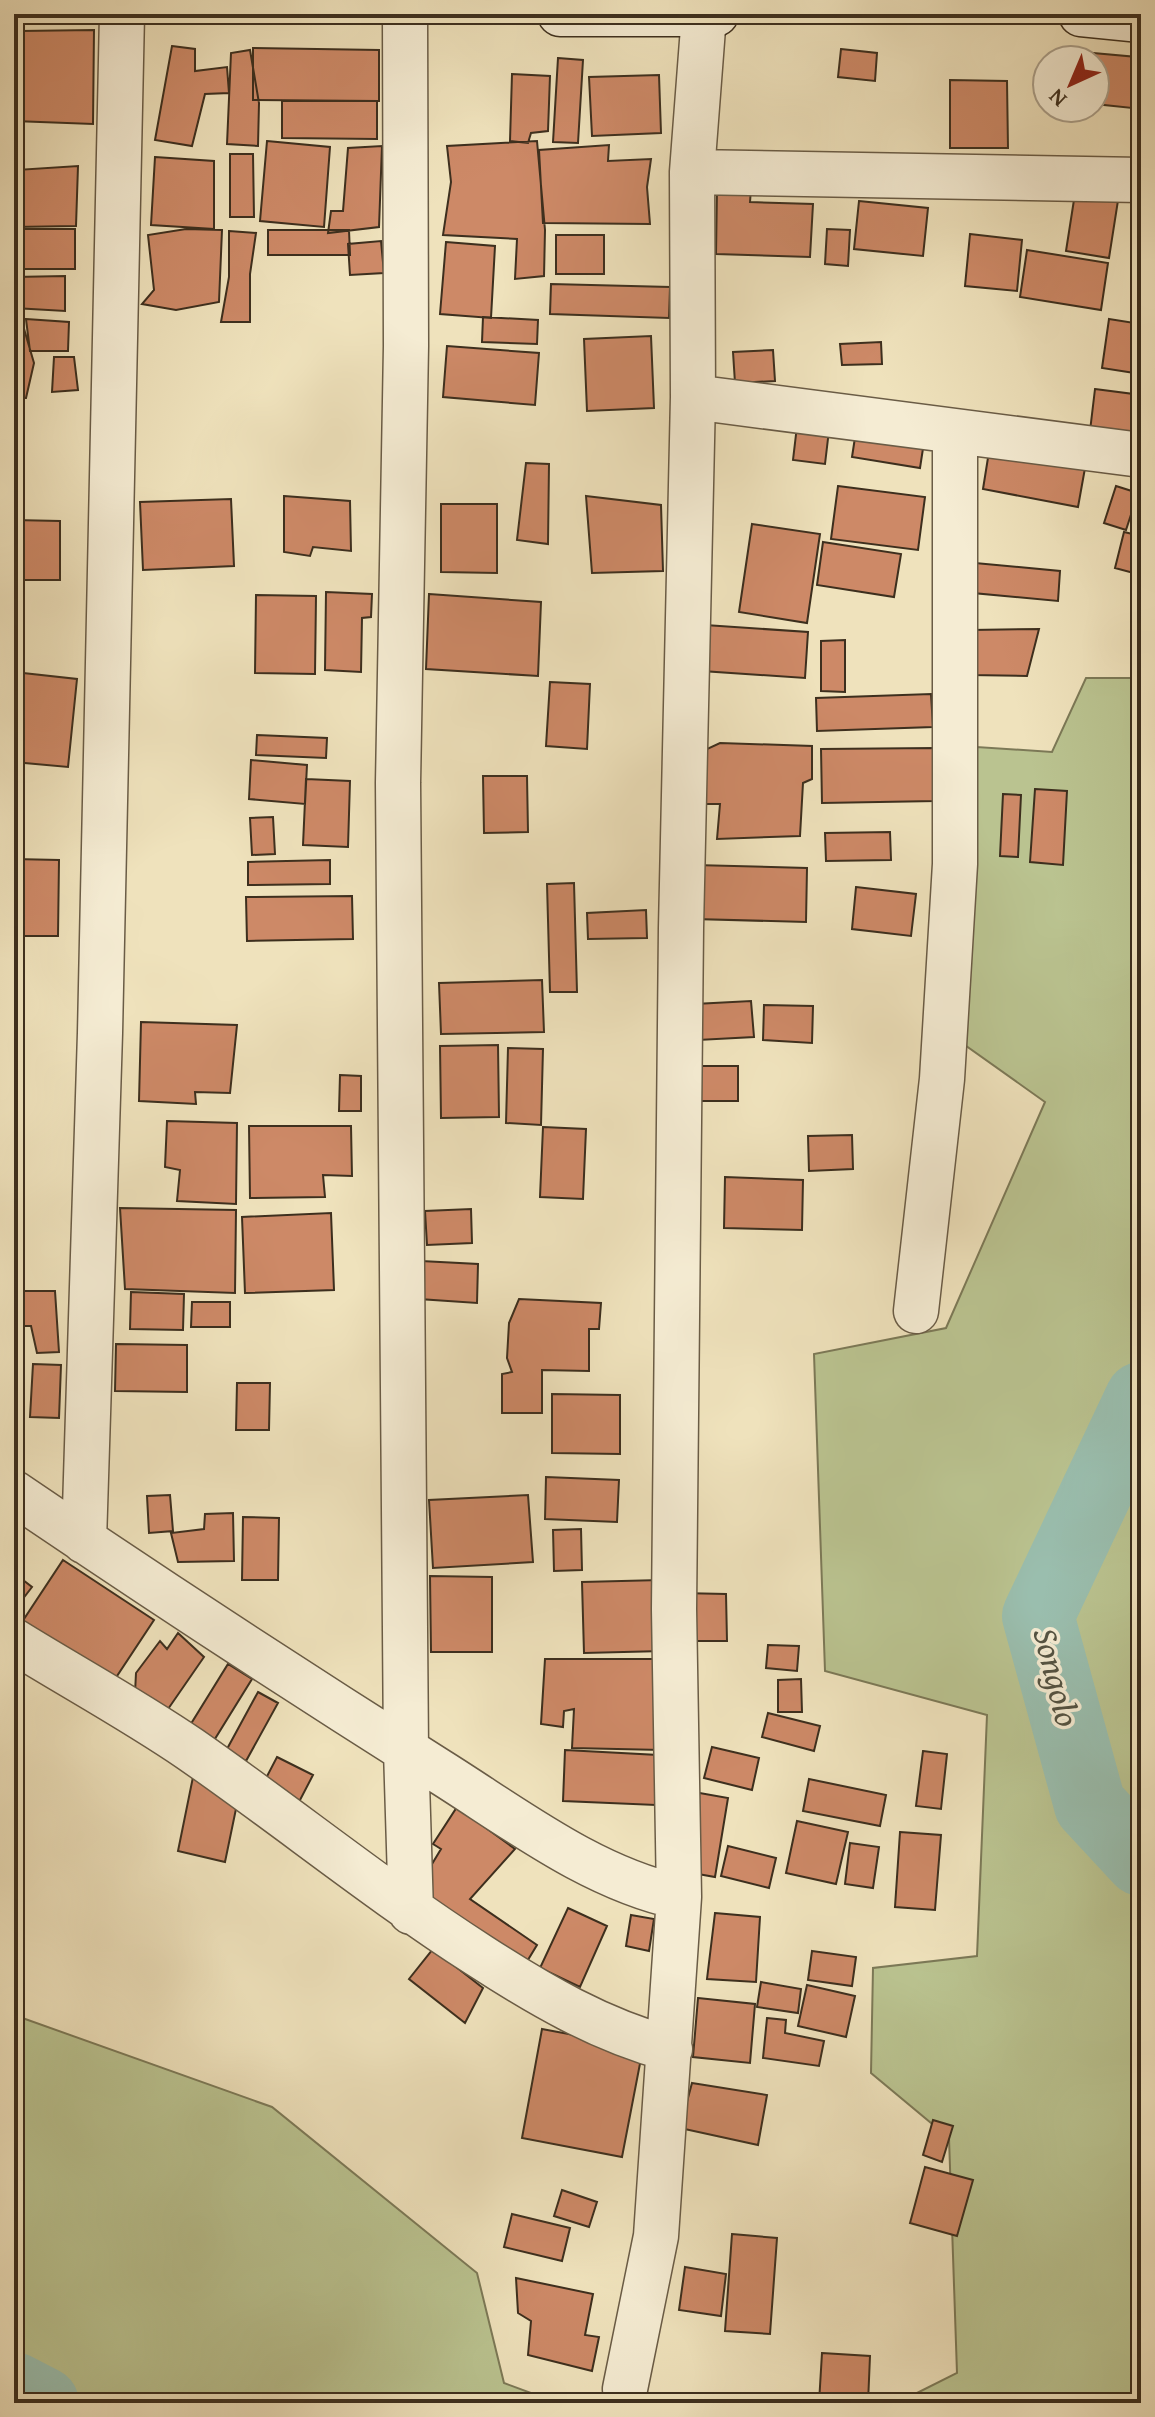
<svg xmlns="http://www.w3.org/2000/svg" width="1155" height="2417" font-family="'Gentium Book Plus',serif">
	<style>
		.green { fill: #bac390; stroke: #7c7957; stroke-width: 2 }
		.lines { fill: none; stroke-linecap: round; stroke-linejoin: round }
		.river { stroke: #9abeae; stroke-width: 72 }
		.building { fill: #cd8967; stroke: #3d2f1e; stroke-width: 2 }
		.street-casing { stroke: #6a5c46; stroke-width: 47 }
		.secondary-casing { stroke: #3d2f1e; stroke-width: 47 }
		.street { stroke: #f5ecd3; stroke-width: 44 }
		.secondary { stroke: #f5ecd3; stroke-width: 44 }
		.labels { text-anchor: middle; stroke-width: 7; stroke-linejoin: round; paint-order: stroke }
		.water-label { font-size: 34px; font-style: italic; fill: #545342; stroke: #f5ecd3 }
	</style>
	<rect width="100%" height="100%" fill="#efe2bc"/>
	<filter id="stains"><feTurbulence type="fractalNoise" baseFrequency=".0025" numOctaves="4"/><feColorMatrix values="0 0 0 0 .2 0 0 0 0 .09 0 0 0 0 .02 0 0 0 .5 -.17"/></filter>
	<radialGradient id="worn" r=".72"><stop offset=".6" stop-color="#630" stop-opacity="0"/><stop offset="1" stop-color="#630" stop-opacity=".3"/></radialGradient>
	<path class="green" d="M1086,678H1141V2403H897L957,2373L949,2138L871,2073L873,1968L977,1956L987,1715L825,1671L814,1354L946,1328L1045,1102L955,1038L977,747L1052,752Z
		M14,2015L272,2107L477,2273L504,2383L558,2403H14Z"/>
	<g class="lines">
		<path class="river" d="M1141,1398L1038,1616L1090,1805L1141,1860
			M14,2388L43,2403"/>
	</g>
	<path class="building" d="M94,30L93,124L14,121V88L20,31Z
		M172,46L195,49V71L227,67L229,93L205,94L192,146L155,140Z
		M253,48L379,50V101L253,100Z
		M841,49L877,53L875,81L838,77Z
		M250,50L259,103L258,146L227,144L231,53Z
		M1082,52L1137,57L1132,108L1095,104V60H1081Z
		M558,58L583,60L578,143L553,142Z
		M512,74L550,76L548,131L531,133L528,143L510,141Z
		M659,75L661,133L592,136L589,77Z
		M950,80L1007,81L1008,148H950Z
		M1141,91V140L1137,139Z
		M282,101H377V139L282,138Z
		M14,141H19L17,170L78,166L76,226L14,227Z
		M267,141L330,147L324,227L260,221Z
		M537,141L545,230L544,276L515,279L517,239L443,235L451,182L447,146Z
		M609,145L608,161L651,159L647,187L650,224L543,223L539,150Z
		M382,146L379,227L328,233L331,211H343L348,148Z
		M230,154H253L254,217H230Z
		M155,157L214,161V229L151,225Z
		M1076,187L1119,194L1109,258L1066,251Z
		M751,189L750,202L813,204L810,257L716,254L717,190Z
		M859,201L928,208L923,256L854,249Z
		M14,229H75V269H14Z
		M186,229L222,230L219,302L176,310L142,304L154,290L148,235Z
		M827,229L850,230L848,266L825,264Z
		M268,230H349L350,255H268Z
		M229,231L256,233L250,274V322H221L229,277Z
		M970,234L1022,240L1017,291L965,286Z
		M556,235H604V274H556Z
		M381,241L384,273L350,275L348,244Z
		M446,242L495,246L491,318L440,314Z
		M1027,250L1108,263L1101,310L1020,297Z
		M65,276V311L14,308V277Z
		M551,284L670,287L669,318L550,314Z
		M483,317L538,320L537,344L482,342Z
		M26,319L69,322L68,351H30Z
		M1109,319L1141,324V374L1102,368Z
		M14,322H22L34,363L26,398H14Z
		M651,336L654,408L587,411L584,339Z
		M881,342L882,364L842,365L840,344Z
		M447,346L539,353L535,405L443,397Z
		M773,350L775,381L735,383L733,352Z
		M54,357H74L78,390L52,392Z
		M1095,389L1141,395V437L1090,431Z
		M797,426L829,430L825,464L793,460Z
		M856,431L924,442L920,468L852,457Z
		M991,439L1087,457L1078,507L983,489Z
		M14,440H16L14,498Z
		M526,463L549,464L548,544L517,540Z
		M838,486L925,497L918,550L831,539Z
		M1116,486L1138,493L1126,530L1104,523Z
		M284,496L350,501L351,551L313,547L310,556L284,552Z
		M586,496L661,505L663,571L592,573Z
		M231,499L234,566L143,570L140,502Z
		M441,504H497V573L441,572Z
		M14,520L60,521V580H14Z
		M752,524L820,534L807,623L739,612Z
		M1124,532L1141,536V575L1115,568Z
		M823,542L901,554L894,597L817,585Z
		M975,563L1060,571L1058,601L973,593Z
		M326,592L372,594L371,617L362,618L361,672L325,670Z
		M429,594L541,602L538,676L426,669Z
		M256,595L316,596L315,674L255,673Z
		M705,625L808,632L805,678L702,671Z
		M1039,629L1027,676L970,675L971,630Z
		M845,640V692L821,691V641Z
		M14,672L77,679L68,767L14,762Z
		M550,682L590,684L587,749L546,746Z
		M931,694L933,727L817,731L816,698Z
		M257,735L327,738L326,758L256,755Z
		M720,743L812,746V779L803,783L800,836L717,839L720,804H697L694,755Z
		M935,748L936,801L822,803L821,749Z
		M251,760L307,765L305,804L249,799Z
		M483,776H527L528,832L484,833Z
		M306,779L350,781L348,847L303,845Z
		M1035,789L1067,791L1063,865L1030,862Z
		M1003,794L1021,795L1018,857L1000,856Z
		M273,817L275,854L252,855L250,818Z
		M890,832L891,860L826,861L825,833Z
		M14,859L59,860L58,936H14Z
		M330,860V884L248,885V862Z
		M694,865L807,868L806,922L694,919Z
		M574,883L577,992H550L547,884Z
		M856,887L916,894L911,936L852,929Z
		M352,896L353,939L247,941L246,897Z
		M646,910L647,938L588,939L587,913Z
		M542,980L544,1032L441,1034L439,983Z
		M751,1001L754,1037L698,1040L695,1004Z
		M764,1005L813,1006L812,1043L763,1040Z
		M141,1022L237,1025L230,1093L195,1092L196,1104L139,1101Z
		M498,1045L499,1117L441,1118L440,1046Z
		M508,1048L543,1049L541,1125L506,1123Z
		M691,1066H738V1101H691Z
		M340,1075L361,1076V1111H339Z
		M167,1121L237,1123L236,1204L177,1201L180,1170L165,1167Z
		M249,1126H351L352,1176L323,1175L325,1197L250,1198Z
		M543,1127L586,1129L583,1199L540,1197Z
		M852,1135L853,1169L809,1171L808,1136Z
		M725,1177L803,1180L802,1230L724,1228Z
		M120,1208L236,1210L235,1293L125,1289Z
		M471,1209L472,1243L427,1245L425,1211Z
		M331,1213L334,1290L245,1293L242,1217Z
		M421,1261L478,1264L477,1303L419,1299Z
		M14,1291H55L59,1352L37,1353L31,1326H14Z
		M131,1292L184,1294L183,1330L130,1329Z
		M519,1299L601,1303L599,1329H589V1371L542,1370V1413H502V1374L512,1372L507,1358L509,1323Z
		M192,1302H230V1327H191Z
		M116,1344L187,1345V1392L115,1391Z
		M33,1364L61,1365L59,1418L30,1417Z
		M237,1383H270L269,1430H236Z
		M552,1394L620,1395V1454L552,1453Z
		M546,1477L619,1480L617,1522L545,1519Z
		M170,1495L173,1531L149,1533L147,1496Z
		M528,1495L533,1562L433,1568L429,1500Z
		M233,1513L234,1561L178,1562L171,1533L204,1529L205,1514Z
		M243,1517L279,1518L278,1580H242Z
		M581,1529L582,1570L554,1571L553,1530Z
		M63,1560L154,1620L113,1682L22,1622Z
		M14,1573L32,1587L15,1609L14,1608Z
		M430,1576L492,1577V1652H431Z
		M661,1580L663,1651L584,1653L582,1582Z
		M680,1593L726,1594L727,1641H681Z
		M178,1633L204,1657L166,1712L135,1693L136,1673L160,1641L167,1649Z
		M768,1645L799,1646L797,1671L766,1668Z
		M545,1659H661L662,1750L572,1748L574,1709L564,1711L563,1727L541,1724Z
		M228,1664L252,1679L213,1742L189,1727Z
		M801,1679L802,1712H778V1680Z
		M258,1692L278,1703L246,1761L227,1749Z
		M768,1713L820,1726L814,1751L762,1737Z
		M712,1747L759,1758L752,1790L704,1778Z
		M565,1750L658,1755L656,1805L563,1801Z
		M923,1751L947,1754L941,1809L916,1806Z
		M277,1757L313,1775L299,1802L263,1784Z
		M193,1777L237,1804L225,1862L178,1851Z
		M809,1779L886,1795L880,1826L803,1811Z
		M694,1792L728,1798L715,1877L681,1871Z
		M457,1807L515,1849L470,1899L537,1945L523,1968L414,1894L441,1849L433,1844Z
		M797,1821L848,1832L836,1884L786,1873Z
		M900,1832L941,1835L935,1910L895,1907Z
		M850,1843L879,1847L873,1888L845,1884Z
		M728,1846L776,1858L769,1888L721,1876Z
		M568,1908L607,1926L580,1987L540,1968Z
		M715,1913L760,1917L756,1982L707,1979Z
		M631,1915L654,1919L649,1951L626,1946Z
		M433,1949L483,1988L465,2023L409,1979Z
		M812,1951L856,1957L852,1986L808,1980Z
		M761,1982L801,1989L798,2013L757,2007Z
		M807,1985L855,1996L846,2037L798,2026Z
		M698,1998L755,2004L750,2063L693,2057Z
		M767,2018L786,2020L785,2033L824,2041L819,2066L763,2058Z
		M542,2029L643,2048L622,2157L522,2138Z
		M692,2083L767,2095L758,2145L680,2128Z
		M933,2120L953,2126L942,2162L923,2155Z
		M925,2167L973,2180L957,2236L910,2223Z
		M562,2190L597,2202L589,2227L554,2216Z
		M512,2214L570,2228L562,2261L504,2247Z
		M732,2234L777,2238L770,2334L725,2331Z
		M685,2267L726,2274L721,2316L679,2310Z
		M516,2278L593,2294L585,2335L599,2337L592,2371L528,2355L531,2321L518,2313Z
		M822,2353L870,2356L868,2403H819Z"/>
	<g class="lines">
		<defs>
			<path id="street" d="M405,14L406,346L398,783L406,1750L411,1912
				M692,172L1141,180
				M693,397L1141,455
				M916,1311L942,1079L955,864V432
				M14,1493C154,1588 296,1681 439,1771C514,1818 591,1878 679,1897
				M84,1541L100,1033L122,14
				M14,1641C72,1677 133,1710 190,1749C288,1817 380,1892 480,1956C540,1995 600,2030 670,2049
				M625,2389L656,2236L679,1897L674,1609L681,928L693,397L692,172L704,15"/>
			<path id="secondary" d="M560,14H716
				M1081,14L1141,20"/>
		</defs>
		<use href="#street" class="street-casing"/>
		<use href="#secondary" class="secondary-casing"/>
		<use href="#street" class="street"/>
		<use href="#secondary" class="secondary"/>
	</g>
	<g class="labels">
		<g class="water-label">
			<text transform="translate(1057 1677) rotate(76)" y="12">Songolo</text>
		</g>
	</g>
	<rect width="1155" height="2417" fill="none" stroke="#efe2bc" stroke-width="48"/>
	<rect x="16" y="16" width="1123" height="2385" fill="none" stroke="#3d2f1e" stroke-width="4"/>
	<rect x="24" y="24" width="1107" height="2369" fill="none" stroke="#3d2f1e" stroke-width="2"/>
	<g transform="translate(1071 84) rotate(224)"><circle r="38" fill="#f5ecd3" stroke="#aba08b" stroke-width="2"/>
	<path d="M0-6L14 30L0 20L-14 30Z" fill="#8f2418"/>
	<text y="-12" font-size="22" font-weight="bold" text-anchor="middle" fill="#3d2f1e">N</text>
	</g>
	<rect width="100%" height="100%" filter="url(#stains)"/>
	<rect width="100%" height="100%" fill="url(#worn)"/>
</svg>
